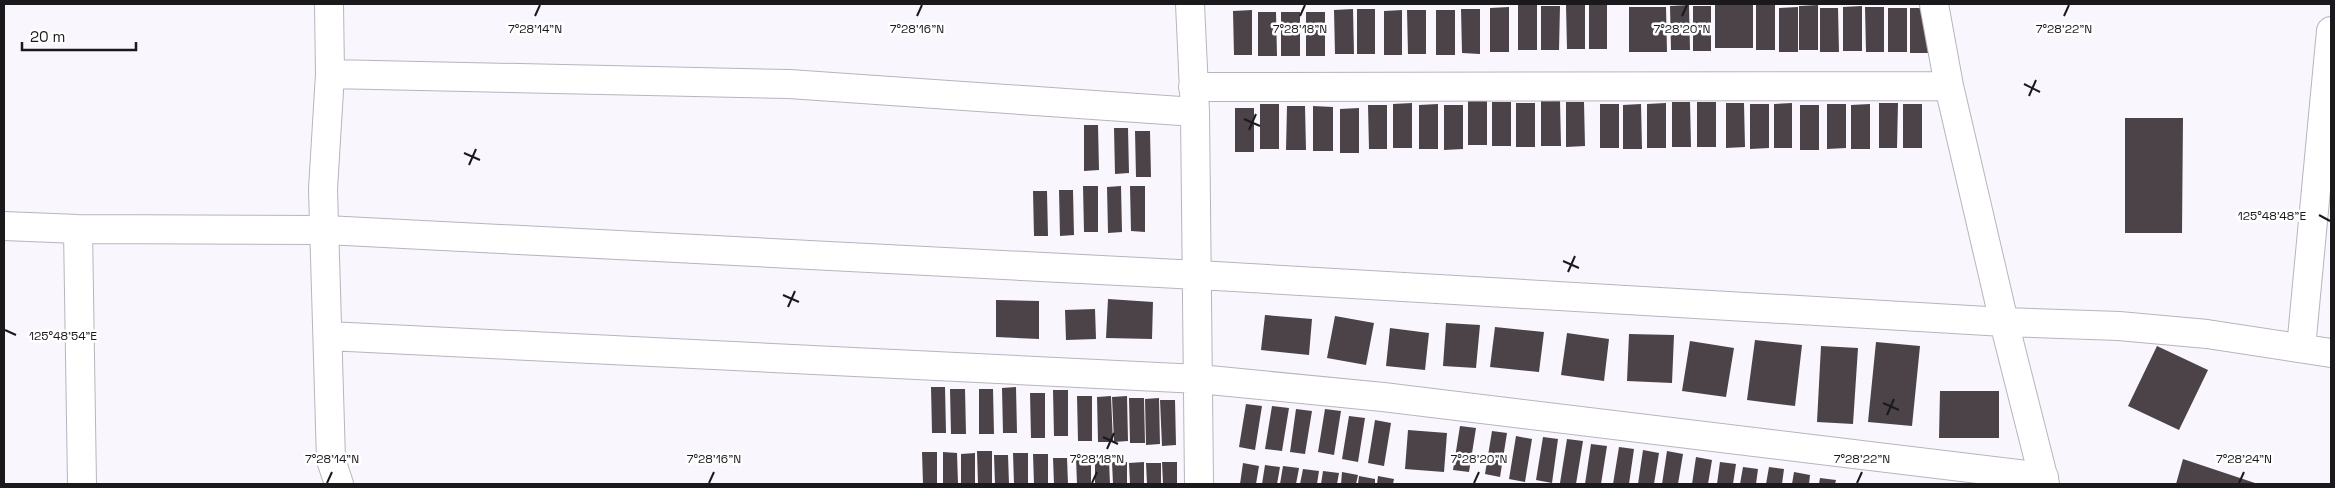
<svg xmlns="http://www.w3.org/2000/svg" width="2335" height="488" font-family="'Space Grotesk',sans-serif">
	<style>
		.building { fill: #4c4348 }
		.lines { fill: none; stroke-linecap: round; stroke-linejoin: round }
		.minor-casing { stroke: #b8b4be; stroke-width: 30 }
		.minor { stroke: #fff; stroke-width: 28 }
		.ticks { fill: none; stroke: #1a191c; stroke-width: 2 }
		.ticks-label { font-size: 12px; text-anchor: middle; fill: #1a191c; stroke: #fff; stroke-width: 5; stroke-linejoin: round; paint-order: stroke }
	</style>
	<rect width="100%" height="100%" fill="#f9f6fe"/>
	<path class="building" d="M1589,4H1607V49H1589Z
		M1715,4H1753V48H1734V29V48H1715Z
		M1518,5H1537V50H1518Z
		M1566,5H1585V49H1567Z
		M1689,5L1690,50H1671L1670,6Z
		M1756,5H1775V50H1756Z
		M1818,5V50H1799V6Z
		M1541,6H1560L1559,50H1541Z
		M1693,6H1711V51H1693Z
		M1862,6V51H1843V7Z
		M1509,7V52H1490V8Z
		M1629,7H1666L1667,52H1629Z
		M1798,7V52H1779V8Z
		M1865,7H1884V52H1866Z
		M1820,8H1838L1839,52H1820Z
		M1888,8H1907V52H1888Z
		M1910,8H1928L1929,53H1910Z
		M1353,9L1354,54H1335L1334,10Z
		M1357,9H1375V54H1357Z
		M1461,9H1480V54L1462,53Z
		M1252,10V55H1234L1233,11Z
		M1402,10V55H1384V11Z
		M1407,10H1426V54H1408Z
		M1436,10H1455V55H1436Z
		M1258,12H1276L1277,56H1258Z
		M1281,12H1300V56H1281Z
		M1306,12H1325V56H1306Z
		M1468,100H1487V145H1468Z
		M1541,101H1560L1561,146H1541Z
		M1492,102H1511V146H1492Z
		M1566,102H1584L1585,146L1566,147Z
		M1672,102H1690L1691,147H1672Z
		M1697,102H1716V147H1697Z
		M1412,103V148H1393V104Z
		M1516,103H1535V147H1516Z
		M1666,103V148H1647V104Z
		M1726,103H1744L1745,147L1726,148Z
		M1792,103V148H1774V104Z
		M1879,103H1898L1897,148H1879Z
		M1260,104H1279V149H1260Z
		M1438,104V149H1419V105Z
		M1600,104H1619V148H1600Z
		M1641,104L1642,149H1623V105Z
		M1750,104H1769V148L1750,149Z
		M1827,104H1846V148L1827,149Z
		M1870,104V149H1851V105Z
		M1903,104H1922V148H1903Z
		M1368,105H1387V149H1369Z
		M1444,105H1463V149L1444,150Z
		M1800,105H1819V150H1800Z
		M1287,106H1305L1306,150H1286Z
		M1313,106L1333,107V151H1313Z
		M1235,108H1254V152H1235Z
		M1359,108V153H1340V109Z
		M2125,118H2183L2182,233H2125Z
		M1084,125H1098L1099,170L1084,171Z
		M1114,128H1128L1129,173L1115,174Z
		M1135,131H1150L1151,177H1136Z
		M1083,186H1098V232H1084Z
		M1121,186L1122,232L1108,233L1107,187Z
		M1130,186H1145V232L1131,231Z
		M1059,190H1073L1074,235L1060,236Z
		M1033,191H1047L1048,236H1034Z
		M1108,299L1153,302L1152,339L1106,338Z
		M996,300L1039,301V339L996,337Z
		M1095,309L1096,339L1066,340L1065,310Z
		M1265,315L1312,319L1309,355L1261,350Z
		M1335,316L1374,323L1366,365L1327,358Z
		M1446,323L1480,325L1476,368L1443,366Z
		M1495,327L1544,332L1539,372L1490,367Z
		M1390,328L1429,333L1425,370L1386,366Z
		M1567,333L1609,339L1604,381L1561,375Z
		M1629,334L1674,335L1672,383L1627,381Z
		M1755,340L1802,345L1795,406L1747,400Z
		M1690,341L1734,348L1726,397L1682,391Z
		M1876,342L1920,346L1912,426L1868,422Z
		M1821,346L1858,348L1853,424L1817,422Z
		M2157,346L2208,370L2179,430L2128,406Z
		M931,387H945L946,433H932Z
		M1016,387L1017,433H1003L1002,388Z
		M950,389H965L966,434H951Z
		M979,389H993L994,434H979Z
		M1053,390H1068V436H1054Z
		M1940,391H1999V438H1939Z
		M1030,393H1045V438H1031Z
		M1077,396H1092V441H1078Z
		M1111,396L1113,442H1098L1097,397Z
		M1127,396L1128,441L1114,442L1112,397Z
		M1129,398H1144L1145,443H1130Z
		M1159,398L1160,444L1146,445L1145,399Z
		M1160,400H1175L1176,445L1162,446Z
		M1246,404L1262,406L1255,450L1239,447Z
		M1272,406L1289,408L1282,451L1265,449Z
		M1296,409L1312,411L1305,454L1290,452Z
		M1325,409L1341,411L1334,455L1318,452Z
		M1349,416L1365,418L1358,462L1342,459Z
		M1375,420L1391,423L1384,466L1368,463Z
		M1460,426L1476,428L1469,472L1453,470Z
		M1408,430L1447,433L1444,472L1405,469Z
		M1492,431L1507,433L1500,477L1485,474Z
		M1516,436L1532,439L1525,482L1509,479Z
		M1543,437L1558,439L1552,483L1536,480Z
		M1567,439L1583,441L1576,484L1560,483Z
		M1591,444L1607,446L1601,484H1585Z
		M1619,447L1634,449L1629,484H1613Z
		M1643,450L1659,453L1654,484H1638Z
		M977,451H992V484H978Z
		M1667,451L1683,454L1678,484H1662Z
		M922,452H937V484H923Z
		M943,452L957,453L958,484H943Z
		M975,453V484H961V454Z
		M1013,453H1028V484H1014Z
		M1033,454H1048V484H1034Z
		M994,455H1008L1009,484H995Z
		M1696,457L1712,460L1708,484H1692Z
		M1053,458H1067L1068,484H1054Z
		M1076,458H1091V484H1077Z
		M2183,459L2255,483V484H2176Z
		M1095,460H1109L1110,484H1095Z
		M1112,462H1127V484H1113Z
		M1144,462V484H1130L1129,463Z
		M1162,462H1177V484H1163Z
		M1720,462L1736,464L1733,484H1717Z
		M1146,463H1161V484H1147Z
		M1243,463L1259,466L1256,484H1240Z
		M1265,465L1280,467L1277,484H1262Z
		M1283,466L1299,468L1296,484H1280Z
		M1743,467L1758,469L1756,484H1740Z
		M1769,467L1784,469L1782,484H1766Z
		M1303,469L1319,471L1317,484H1300Z
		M1323,471L1339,473L1337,484H1321Z
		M1342,472L1358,475L1356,484H1341Z
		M1794,472L1810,475L1809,484H1792Z
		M1359,476L1375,479V484H1358Z
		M1378,476L1394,479L1393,484H1377Z
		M1820,478L1836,480L1835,484H1819Z"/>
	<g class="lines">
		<defs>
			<path id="minor" d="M329,4L330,74L323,189L331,460L339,484
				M1190,4L1195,112L1199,484
				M1934,4L1949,86L2004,322L2045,484
				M330,74L789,84L1195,112
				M1193,87L1949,86
				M4,226L78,229L326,230L1198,275L2004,322L2119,326L2207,334L2331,353
				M78,229L82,484
				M328,336L1199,379L1383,397L2044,477
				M2301,348L2331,31"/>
		</defs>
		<use href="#minor" class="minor-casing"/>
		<use href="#minor" class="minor"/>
	</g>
	<path class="ticks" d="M535,16L540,5M917,16L922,5M1300,16L1305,5M1682,16L1687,5M2064,16L2069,5M2024,84L2040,92M2029,96L2036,80M1244,119L1260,126M1249,130L1256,114M464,153L480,160M469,165L476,149M2319,215L2330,221M1563,261L1579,268M1568,272L1575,256M783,295L799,302M788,307L795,291M5,330L16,335M1883,403L1899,410M1887,415L1894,399M1103,437L1118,444M1107,449L1114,433M327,483L332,472M709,483L714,472M1092,483L1097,472M1474,483L1479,472M1857,483L1862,472M2239,483L2244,472"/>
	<g class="ticks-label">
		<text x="535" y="33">7°28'14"N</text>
		<text x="917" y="33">7°28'16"N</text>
		<text x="1300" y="33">7°28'18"N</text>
		<text x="1682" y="33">7°28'20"N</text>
		<text x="2064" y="33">7°28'22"N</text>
		<text x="2272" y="220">125°48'48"E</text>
		<text x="63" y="340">125°48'54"E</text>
		<text x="332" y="463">7°28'14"N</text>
		<text x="714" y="463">7°28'16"N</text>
		<text x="1097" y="463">7°28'18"N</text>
		<text x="1479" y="463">7°28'20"N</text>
		<text x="1862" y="463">7°28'22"N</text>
		<text x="2244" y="463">7°28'24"N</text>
	</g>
	<rect width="2335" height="488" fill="none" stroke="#1a191c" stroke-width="10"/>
	<path d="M22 42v8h114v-8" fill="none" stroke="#1a191c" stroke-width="2.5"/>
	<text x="30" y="42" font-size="15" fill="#1a191c" stroke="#ffffff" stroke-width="4" paint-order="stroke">20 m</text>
</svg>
